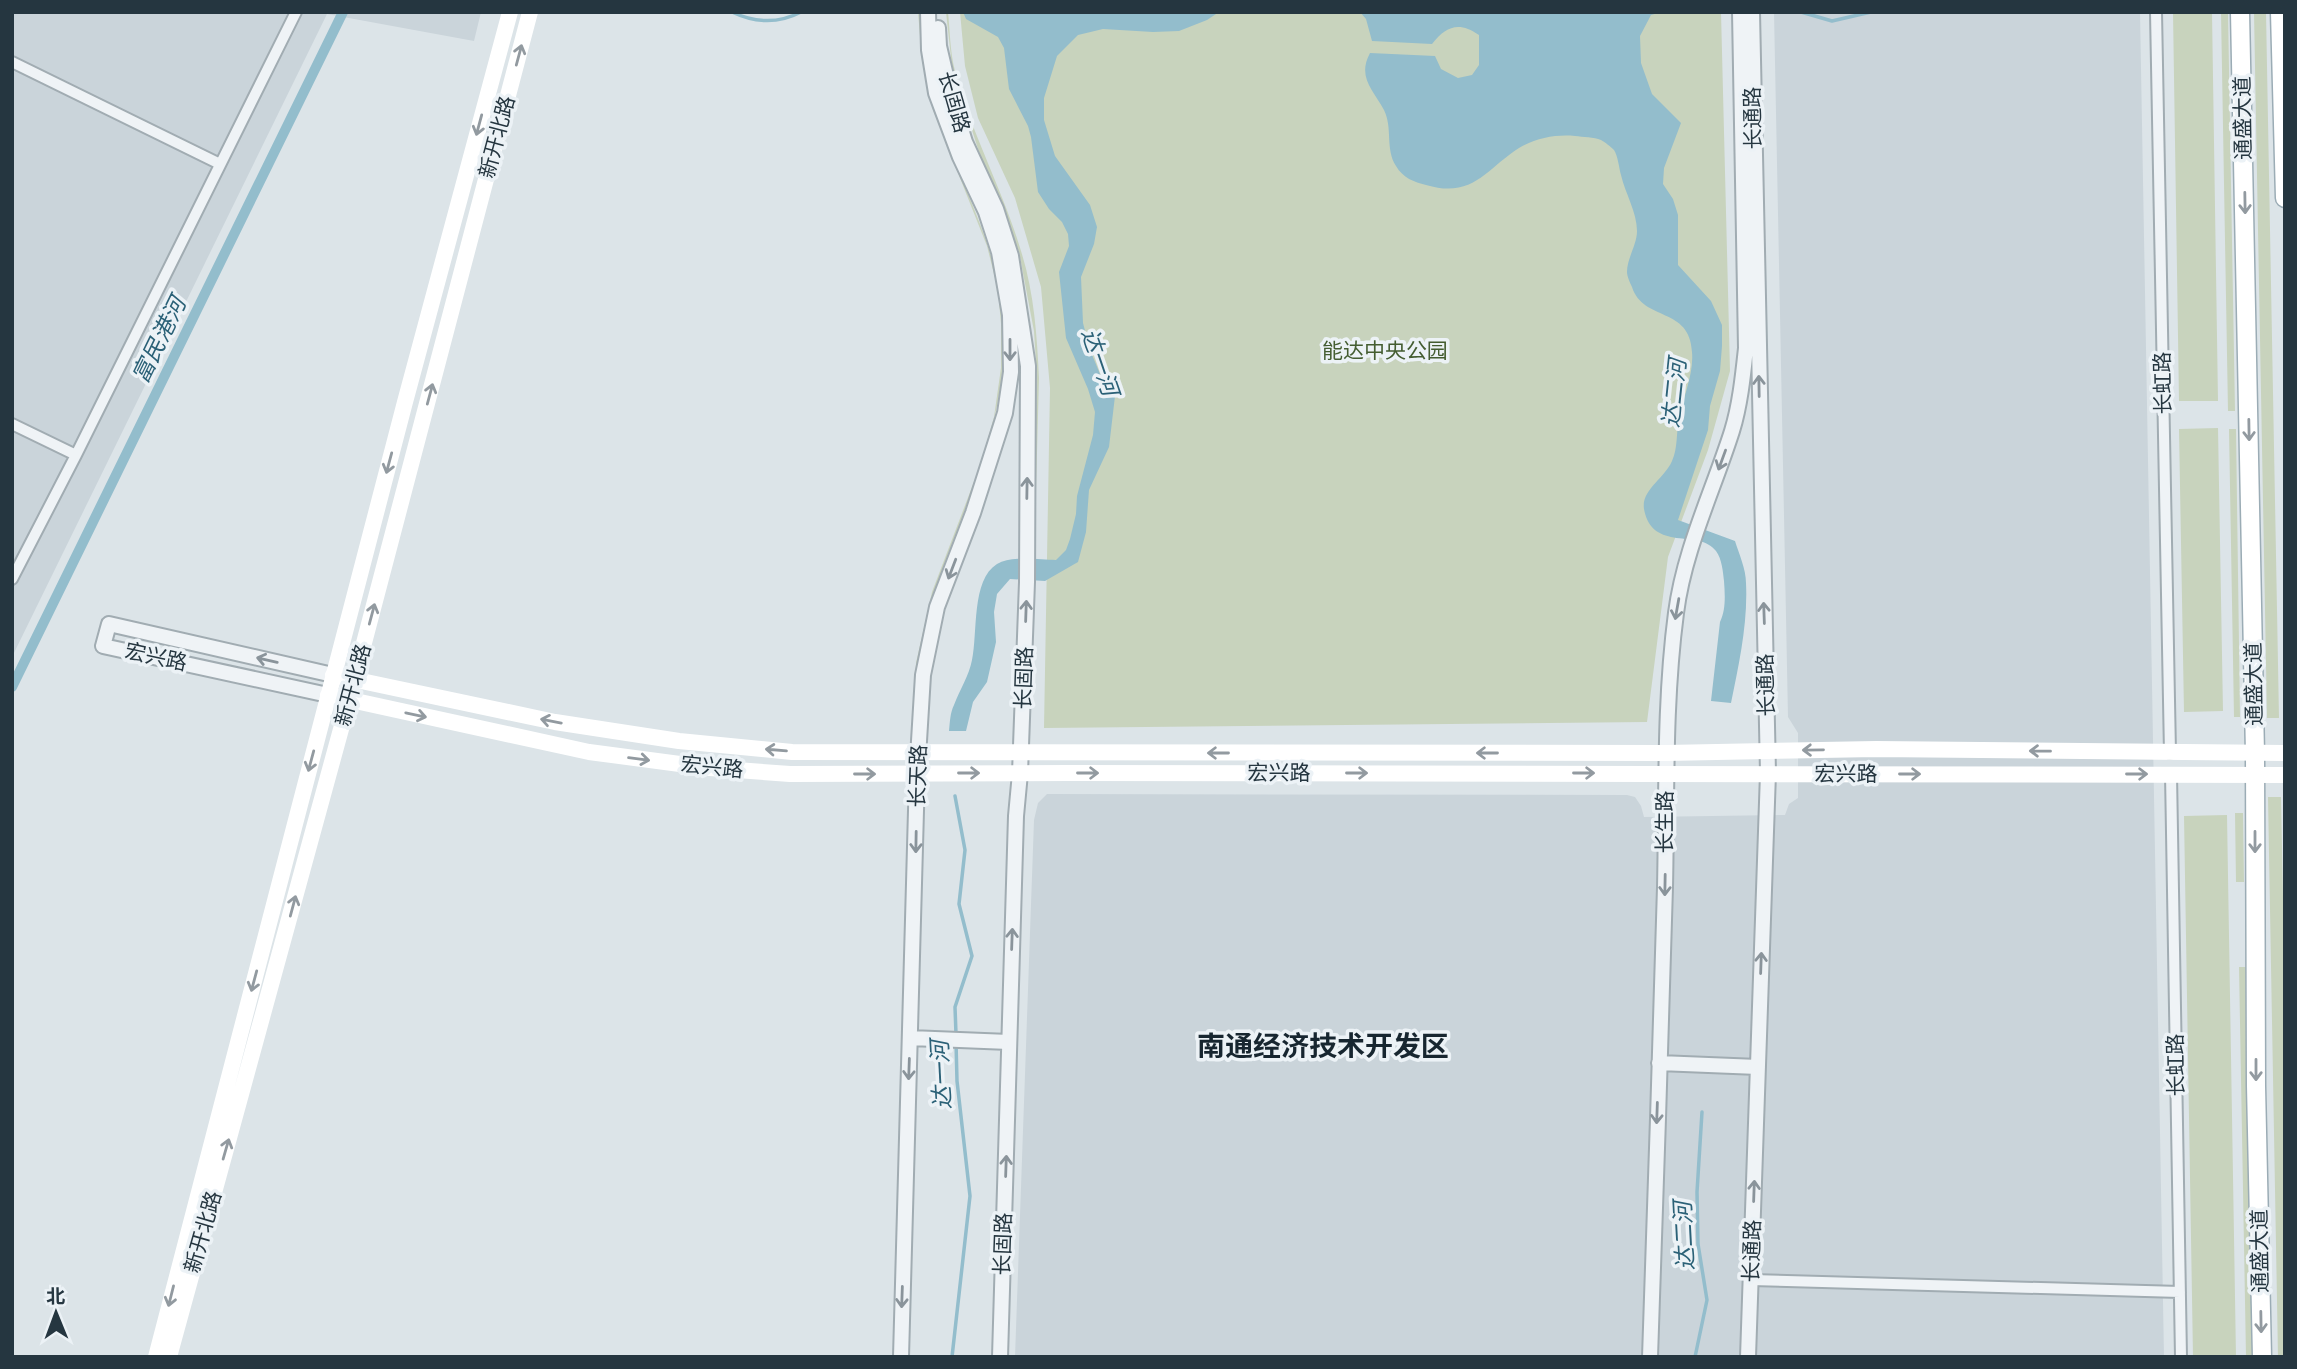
<svg xmlns="http://www.w3.org/2000/svg" width="2297" height="1369" font-family="'PT Sans','Noto Sans SC',sans-serif">
	<style>
		.built { fill: #cad4da }
		.green { fill: #c8d3bd }
		.water { fill: #93bdcc }
		.lines { fill: none; stroke-linecap: round; stroke-linejoin: round }
		.stream { stroke: #93bdcc; stroke-width: 3.5 }
		.canal { stroke: #93bdcc; stroke-width: 10 }
		.minor-casing { stroke: #a1acb2; stroke-width: 14 }
		.tertiary-casing { stroke: #a1acb2; stroke-width: 18 }
		.primary-casing { stroke: #9bacb5; stroke-width: 21 }
		.minor { stroke: #eff3f6; stroke-width: 10 }
		.tertiary { stroke: #eff3f6; stroke-width: 14 }
		.secondary { stroke: #fff; stroke-width: 16 }
		.primary { stroke: #fff; stroke-width: 18 }
		.oneway { stroke: #929aa0 }
		.oneway2 { stroke: #8a949b }
		.labels { text-anchor: middle; stroke-width: 7; stroke-linejoin: round; paint-order: stroke }
		.street-label { font-size: 21px; fill: #253640; stroke: #ecf2f6 }
		.park-label { font-size: 21px; fill: #445d31; stroke: #ecf2f6 }
		.water-label { font-size: 23px; font-style: italic; fill: #2b6177; stroke: #ecf2f6 }
		.district-label { font-size: 28px; font-weight: bold; fill: #172630; stroke: #ecf2f6 }
	</style>
	<rect width="100%" height="100%" fill="#dce4e8"/>
	<path class="built" d="M12,12H481L474,41L327,14L12,657Z
		M1774,12H2140L2164,1357H1015L1034,820L1038,803L1047,794L1627,795L1635,797L1641,806L1644,817L1785,815L1789,804L1798,798V733L1788,717Z"/>
	<path class="green" d="M918,12C923,23 922,44 924,58C927,82 934,107 942,130C961,183 989,233 999,289C1020,398 969,491 935,590C921,632 917,677 914,721L916,663L932,592L980,466L994,417L1001,368V324L998,290L987,246L933,110L922,60Z
		M946,12H948C950,31 950,52 955,71C971,133 1003,190 1021,251C1034,292 1037,335 1039,378L1030,713V610L1037,378L1034,331L1019,252L978,149L952,67Z
		M960,12H1721L1730,371L1708,450L1668,557L1647,722L1044,728L1050,388L1041,287L1015,198L978,118L965,66Z
		M2173,12H2212L2218,401H2179Z
		M2221,12H2228L2235,411H2228Z
		M2254,12H2266L2279,718H2267Z
		M2218,428L2223,711L2184,712L2179,429Z
		M2229,429H2236L2240,717H2234Z
		M2268,797H2281L2285,997V1357H2278Z
		M2235,813H2243L2244,882H2236Z
		M2227,815L2236,1357H2193L2184,816Z
		M1022,818H1024L1007,1357H1005Z
		M2239,967H2246L2253,1357H2246Z"/>
	<path class="water" d="M963,12H1219L1207,20L1179,31L1153,32L1103,29L1078,35L1057,56L1044,98V120L1055,156L1090,205L1097,227L1094,244L1081,277L1083,323L1090,350L1100,374L1115,396L1109,447L1089,490L1086,532L1078,562L1045,581L1010,579L997,594L994,612L996,642L987,682L973,702L966,731H949C950,722 950,713 954,705C960,689 969,676 972,660C978,633 971,580 997,564C1012,555 1040,560 1056,560L1066,550L1070,539L1076,514L1077,496L1093,435L1095,412L1088,389L1066,338L1059,272L1069,246L1068,234L1062,222L1049,209L1038,192L1031,137L1028,126L1009,89L1004,48L998,37L966,19Z
		M1360,12H1662L1651,15L1640,36L1641,63L1652,94L1681,123L1664,168L1663,184L1673,199L1678,215V265L1711,301L1722,325V346L1720,371L1710,406L1708,430L1678,520L1735,541C1739,554 1746,569 1746,583C1748,623 1739,664 1731,703L1711,701L1720,622C1726,610 1725,595 1724,581C1723,572 1722,559 1716,551C1699,528 1652,553 1644,509C1641,490 1665,478 1672,461C1678,448 1676,433 1679,419C1683,397 1694,374 1692,352C1690,306 1643,322 1632,287C1630,283 1627,276 1627,272C1627,258 1637,245 1637,231C1637,212 1625,193 1621,175C1619,168 1618,156 1614,150C1611,147 1605,142 1601,140C1594,137 1583,137 1575,136C1557,134 1535,138 1519,148C1486,169 1473,199 1426,185C1414,182 1403,178 1396,166C1385,149 1393,128 1384,110C1373,90 1357,77 1370,53L1435,56L1441,69L1458,78L1472,75L1479,65V35C1459,21 1446,26 1432,44L1372,41L1366,19Z"/>
	<g class="lines">
		<path class="stream" d="M732,12C755,23 778,24 801,12
			M1801,12L1832,21L1871,12
			M1951,12H1967
			M955,796L965,850L959,904L972,956L955,1007L956,1034
			M952,1357L970,1196L957,1081L956,1042
			M1695,1357L1707,1300L1698,1244L1697,1192L1702,1112"/>
		<path class="canal" d="M12,687L343,12"/>
		<defs>
			<path id="minor" d="M2156,12L2170,753
				M12,62L220,164
				M12,424L76,455
				M12,579L76,455L296,12
				M2171,774L2181,1357
				M1751,1280L2180,1292"/>
			<path id="tertiary" d="M938,28L939,46L951,97L965,142L996,209L1011,256L1028,366L1027,582L1020,773L1016,816L1000,1357
				M328,695L103,646L109,624L333,675
				M910,1038L1009,1042
				M1659,1063L1758,1067
				M901,1357L917,774L923,675L937,607L973,513L1005,413L1011,372L1010,315L999,252L986,212L960,157L936,93L929,50L928,12
				M1650,1357C1655,1200 1661,1044 1665,887C1667,795 1664,704 1676,613C1684,550 1713,491 1732,431C1740,405 1743,376 1746,348L1740,12
				M1748,1357L1768,773L1752,12"/>
			<path id="primary" d="M2240,12L2255,754L2256,1086L2262,1357
				M2280,12L2285,198"/>
		</defs>
		<use href="#minor" class="minor-casing"/>
		<use href="#tertiary" class="tertiary-casing"/>
		<use href="#primary" class="primary-casing"/>
		<use href="#minor" class="minor"/>
		<use href="#tertiary" class="tertiary"/>
		<path class="secondary" d="M333,675L555,722L679,741L792,752L1666,753L1876,749L2285,753
			M328,695L589,752L710,768L790,774L1068,773L2285,775
			M156,1357L405,402L510,12
			M169,1357L349,700L530,12"/>
		<use href="#primary" class="primary"/>
	</g>
	<defs><path id="oneway-shaft" d="M-6 0H5M1.5-3L5.5 0L1.5 3" fill="none" stroke-width="1.6" stroke-linecap="round" stroke-linejoin="round" transform="scale(1.75)"/></defs>
	<g class="oneway">
		<use href="#oneway-shaft" transform="translate(519 55) rotate(-75)"/>
		<use href="#oneway-shaft" transform="translate(479 125) rotate(105)"/>
		<use href="#oneway-shaft" transform="translate(2245 203) rotate(89)"/>
		<use href="#oneway-shaft" transform="translate(430 394) rotate(-75)"/>
		<use href="#oneway-shaft" transform="translate(2249 430) rotate(89)"/>
		<use href="#oneway-shaft" transform="translate(389 463) rotate(105)"/>
		<use href="#oneway-shaft" transform="translate(372 614) rotate(-75)"/>
		<use href="#oneway-shaft" transform="translate(416 715) rotate(12)"/>
		<use href="#oneway-shaft" transform="translate(551 721) rotate(-169)"/>
		<use href="#oneway-shaft" transform="translate(776 750) rotate(-175)"/>
		<use href="#oneway-shaft" transform="translate(1813 750) rotate(179)"/>
		<use href="#oneway-shaft" transform="translate(2040 751) rotate(-179)"/>
		<use href="#oneway-shaft" transform="translate(1218 753) rotate(180)"/>
		<use href="#oneway-shaft" transform="translate(1487 753) rotate(180)"/>
		<use href="#oneway-shaft" transform="translate(639 759) rotate(7)"/>
		<use href="#oneway-shaft" transform="translate(311 761) rotate(105)"/>
		<use href="#oneway-shaft" transform="translate(969 773)"/>
		<use href="#oneway-shaft" transform="translate(1088 773)"/>
		<use href="#oneway-shaft" transform="translate(1357 773)"/>
		<use href="#oneway-shaft" transform="translate(1584 773)"/>
		<use href="#oneway-shaft" transform="translate(865 774)"/>
		<use href="#oneway-shaft" transform="translate(1910 774)"/>
		<use href="#oneway-shaft" transform="translate(2137 774)"/>
		<use href="#oneway-shaft" transform="translate(2255 842) rotate(90)"/>
		<use href="#oneway-shaft" transform="translate(293 906) rotate(-75)"/>
		<use href="#oneway-shaft" transform="translate(254 981) rotate(105)"/>
		<use href="#oneway-shaft" transform="translate(2256 1070) rotate(90)"/>
		<use href="#oneway-shaft" transform="translate(226 1149) rotate(-74)"/>
		<use href="#oneway-shaft" transform="translate(171 1296) rotate(104)"/>
		<use href="#oneway-shaft" transform="translate(2261 1322) rotate(89)"/>
	</g>
	<g class="oneway2">
		<use href="#oneway-shaft" transform="translate(1010 350) rotate(90)"/>
		<use href="#oneway-shaft" transform="translate(1759 386) rotate(-91)"/>
		<use href="#oneway-shaft" transform="translate(1722 460) rotate(110)"/>
		<use href="#oneway-shaft" transform="translate(1027 488) rotate(-89)"/>
		<use href="#oneway-shaft" transform="translate(952 569) rotate(111)"/>
		<use href="#oneway-shaft" transform="translate(1677 609) rotate(100)"/>
		<use href="#oneway-shaft" transform="translate(1026 611) rotate(-88)"/>
		<use href="#oneway-shaft" transform="translate(1764 613) rotate(-92)"/>
		<use href="#oneway-shaft" transform="translate(267 660) rotate(-167)"/>
		<use href="#oneway-shaft" transform="translate(916 842) rotate(91)"/>
		<use href="#oneway-shaft" transform="translate(1665 885) rotate(91)"/>
		<use href="#oneway-shaft" transform="translate(1012 939) rotate(-88)"/>
		<use href="#oneway-shaft" transform="translate(1761 963) rotate(-88)"/>
		<use href="#oneway-shaft" transform="translate(909 1069) rotate(92)"/>
		<use href="#oneway-shaft" transform="translate(1657 1113) rotate(92)"/>
		<use href="#oneway-shaft" transform="translate(1006 1166) rotate(-88)"/>
		<use href="#oneway-shaft" transform="translate(1754 1191) rotate(-88)"/>
		<use href="#oneway-shaft" transform="translate(902 1297) rotate(92)"/>
	</g>
	<g class="labels">
		<g class="street-label">
			<text transform="translate(954 102) rotate(74)" y="7">长固路</text>
			<text transform="translate(1753 118) rotate(-91)" y="7">长通路</text>
			<text transform="translate(2243 118) rotate(-91)" y="7">通盛大道</text>
			<text transform="translate(497 137) rotate(-75)" y="7">新开北路</text>
			<text transform="translate(2163 383) rotate(-91)" y="7">长虹路</text>
			<text transform="translate(156 657) rotate(12)" y="7">宏兴路</text>
			<text transform="translate(1024 678) rotate(-88)" y="7">长固路</text>
			<text transform="translate(2254 684) rotate(-91)" y="7">通盛大道</text>
			<text transform="translate(353 685) rotate(-75)" y="7">新开北路</text>
			<text transform="translate(1766 685) rotate(-92)" y="7">长通路</text>
			<text transform="translate(712 767) rotate(6)" y="7">宏兴路</text>
			<text x="1279" y="780">宏兴路</text>
			<text x="1846" y="781">宏兴路</text>
			<text transform="translate(918 776) rotate(-88)" y="7">长天路</text>
			<text transform="translate(1665 822) rotate(-90)" y="7">长生路</text>
			<text transform="translate(2176 1065) rotate(-91)" y="7">长虹路</text>
			<text transform="translate(203 1232) rotate(-74)" y="7">新开北路</text>
			<text transform="translate(1003 1244) rotate(-88)" y="7">长固路</text>
			<text transform="translate(1752 1251) rotate(-88)" y="7">长通路</text>
			<text transform="translate(2260 1251) rotate(-91)" y="7">通盛大道</text>
		</g>
		<g class="park-label">
			<text x="1385" y="358">能达中央公园</text>
		</g>
		<g class="water-label">
			<text transform="translate(159 340) rotate(-64)" y="8">富民港河</text>
			<text transform="translate(1100 362) rotate(71)" y="8">达一河</text>
			<text transform="translate(1674 393) rotate(-84)" y="8">达二河</text>
			<text transform="translate(941 1075) rotate(-93)" y="8">达一河</text>
			<text transform="translate(1684 1236) rotate(-93)" y="8">达二河</text>
		</g>
		<g class="district-label">
			<text x="1323" y="1056">南通经济技术开发区</text>
		</g>
	</g>
	<rect width="2297" height="1369" fill="none" stroke="#253640" stroke-width="28"/>
	<g transform="translate(56 1313) rotate(359)" stroke="#ecf2f6" stroke-width="5" paint-order="stroke">
	<path d="M0-5L12 26L0 18L-12 26Z" fill="#253640"/>
	<text y="-10" font-size="19" font-weight="bold" text-anchor="middle" fill="#253640">北</text>
	</g>
</svg>
